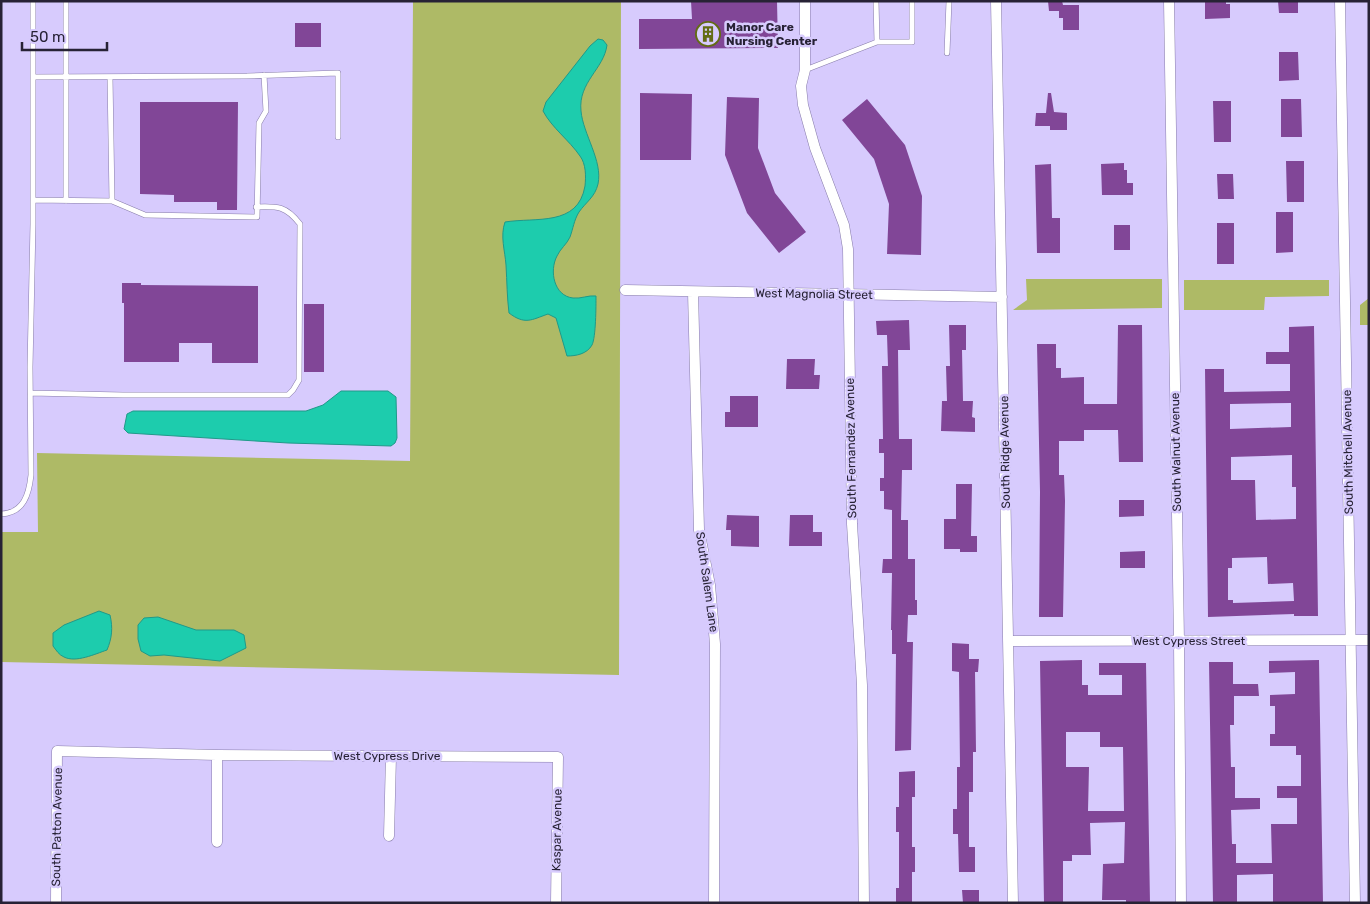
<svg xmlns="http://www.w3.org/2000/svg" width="1370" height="904" font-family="Rubik,sans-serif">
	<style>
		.green { fill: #aeba66 }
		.water { fill: #1dccad; stroke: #209989 }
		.building { fill: #814697; fill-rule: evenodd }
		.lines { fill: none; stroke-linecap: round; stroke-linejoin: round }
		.service-casing { stroke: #887daa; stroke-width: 6 }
		.minor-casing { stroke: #887daa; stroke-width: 11 }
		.service { stroke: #fff; stroke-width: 5 }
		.minor { stroke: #fff; stroke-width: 10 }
		.labels { text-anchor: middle; stroke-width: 5; stroke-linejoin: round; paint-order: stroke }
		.poi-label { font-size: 12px; font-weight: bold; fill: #272235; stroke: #d7cbfd; text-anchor: start }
		.street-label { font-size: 12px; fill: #272235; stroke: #d7cbfd }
	</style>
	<rect width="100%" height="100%" fill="#d7cbfd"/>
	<path class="green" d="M413,1H621L619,675L1,662V532H38L37,453L410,461Z
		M1026,279H1162V308L1013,310L1027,300Z
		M1184,280H1329V296L1265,297L1264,310H1184Z
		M1369,298V325H1360V305Z"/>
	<path class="water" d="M598,39L603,40L607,45C604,69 578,82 581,111C583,134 603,161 598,184C595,197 586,202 579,212C574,220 573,229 570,237C567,244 560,249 557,256C549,271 554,296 573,298C581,299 588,295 596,296C596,306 596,337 592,345C587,354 576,356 567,356L556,318L548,314C531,320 525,325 509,313C507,297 507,282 506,265C505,251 500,236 505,222C536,217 578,227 585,186C586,176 586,164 580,156C569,140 552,128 543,111L546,102L590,46Z
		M341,391H388L396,397L397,438L395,443L391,446L288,443L128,433L124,429L127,414L133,411H306L323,405Z
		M99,611L110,615C113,628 112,638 107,650C95,654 76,663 64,657C59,655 56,650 53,646V633L64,625Z
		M158,617L196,630H234L244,635L246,648L220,661L164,655L150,656L141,651L138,639V625L144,618Z"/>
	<path class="building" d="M691,1H777L778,48L639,49V19H692Z
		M1048,1H1062L1063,5H1079V30H1063V18H1059V11H1049Z
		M1205,1H1226V4H1230V18L1205,19Z
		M1278,1H1298V13H1279Z
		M295,23H321V47H295Z
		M1279,52H1298L1299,80L1279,81Z
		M640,93L692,94L691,160H640Z
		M1048,93H1051L1054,112L1067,113V130H1050V126H1035L1036,113H1046Z
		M727,97L759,98L758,148L775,193L806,232L779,253L747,213L725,155Z
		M867,99L905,145L922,196L921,255L887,254L889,204L874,159L842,120Z
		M1281,99H1301L1302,137H1281Z
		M1213,101H1231V142H1214Z
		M140,102H238L237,210H217V202H174V195L140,194Z
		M1286,161H1304V202H1287Z
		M1124,163V170H1127V183H1133V195H1102L1101,164Z
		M1051,164L1052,218H1060V253H1037L1035,165Z
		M1217,174H1233L1234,199H1218Z
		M1276,212H1293V252L1276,253Z
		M1217,223H1234V264H1217Z
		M1114,225H1130V250H1114Z
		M122,283H141V285L258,286V363H212V343H179V362H124V303H122Z
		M304,304H324V372H304Z
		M909,320L910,350H898L899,439H912V470H902L901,520H908V559H915V600H917V615H908L907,642H913L911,750L895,751L896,654H892V630H891L892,573H882L883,559H892V510L884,509V491H880V478H884V453H879V439H883L882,366H888L887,335H877L876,321Z
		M949,325H966V350H962L963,401H973L972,417L975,418V432L941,431L942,401H947L946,366H950Z
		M1118,325H1142L1143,462H1119L1118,430H1084V441H1059V475H1064L1065,501L1063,617H1039L1040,492L1037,344H1056V368H1061V378L1084,377V404H1117Z
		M1314,326L1318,616H1294V614L1208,617L1205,369H1224V392L1290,391V364H1266V352H1289V327ZM1291,403V427L1230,429V404ZM1292,455V487H1296V519L1256,520L1255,480H1231V457ZM1267,557L1268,584L1293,583L1294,601L1233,603V600H1228V568H1232V558Z
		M787,359H815L814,375H820L819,389H786Z
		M730,396H758V427H725V412H730Z
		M956,484H972L971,536H977V552H960V549H944V519H956Z
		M1119,500H1144V516L1119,517Z
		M727,515L759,516V547L731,546V530H726Z
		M790,515H813V532H822V546H789Z
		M1145,551V568H1120V552Z
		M952,643L969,644V659H979L978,672H975L976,752H973V792H969V847H975V872H959L958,834H953V809H957V767H960L959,672L952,671Z
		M1082,660V685H1088V695H1122V675H1099V663H1146L1150,903H1126V900H1102L1103,864L1124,863L1125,822L1090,823L1091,855H1072V861H1063V903H1044L1040,661ZM1066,732H1100V747H1123L1124,811H1088L1089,767H1066Z
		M1319,660L1323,903H1273V874L1237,875V903H1213L1209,662H1233V684H1258L1259,696H1234V725H1230L1231,767H1235V798H1260V809L1231,810L1232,844H1236V863H1272L1271,824H1297V798H1277V786H1301V755H1296V746H1270V734H1275V706H1270V695L1295,694V672L1269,673V661Z
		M915,771V797H912V847H915V872H912V903H896V888H899V832H896V807H899V772Z
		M962,890H979V903H963Z"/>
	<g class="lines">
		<defs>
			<path id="service" d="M66,1V201
				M877,42H912V1
				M947,53L949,1
				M805,70L877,42L876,1
				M33,77L247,76L338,73V137
				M110,77L112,201
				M33,200L112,201L145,215L257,217L259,123L266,111L264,75
				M30,393L123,395H288L293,390L299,380L300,224C286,206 278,206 256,207
				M1,514C24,513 29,494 31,475L30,367L33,224V1"/>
			<path id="minor" d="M805,1V70L801,86L803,105L815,148L844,225L848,249L852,524L862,685L864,903
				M996,1L1013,903
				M1169,1L1179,641L1181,903
				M1340,1L1355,903
				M625,290L1002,297
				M693,292L699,530L710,585L715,644L714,903
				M1008,641L1369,640
				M217,755V842
				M389,836L391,756
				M56,903L57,751L217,755L558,757L556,903"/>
		</defs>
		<use href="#service" class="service-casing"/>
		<use href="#minor" class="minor-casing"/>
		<use href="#service" class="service"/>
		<use href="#minor" class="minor"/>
	</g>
	<defs>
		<symbol id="building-ring" viewBox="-11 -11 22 22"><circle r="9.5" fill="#d7cbfd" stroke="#636c14" stroke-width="1.5"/><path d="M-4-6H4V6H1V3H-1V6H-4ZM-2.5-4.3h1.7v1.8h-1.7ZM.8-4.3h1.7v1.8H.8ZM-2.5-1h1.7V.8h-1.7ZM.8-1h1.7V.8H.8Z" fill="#636c14"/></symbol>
	</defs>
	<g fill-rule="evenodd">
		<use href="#building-ring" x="694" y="20" width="28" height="28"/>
	</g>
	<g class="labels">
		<g class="poi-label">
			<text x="726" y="31">Manor Care<tspan x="726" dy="14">Nursing Center</tspan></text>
		</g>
		<g class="street-label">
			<text transform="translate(814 294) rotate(1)" y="4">West Magnolia Street</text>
			<text transform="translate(851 448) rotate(-91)" y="4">South Fernandez Avenue</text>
			<text transform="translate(1005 452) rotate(-91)" y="4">South Ridge Avenue</text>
			<text transform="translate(1176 452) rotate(-91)" y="4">South Walnut Avenue</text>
			<text transform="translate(1348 452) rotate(-91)" y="4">South Mitchell Avenue</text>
			<text transform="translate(707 582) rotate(82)" y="4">South Salem Lane</text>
			<text x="1189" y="645">West Cypress Street</text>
			<text x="387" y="760">West Cypress Drive</text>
			<text transform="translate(57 827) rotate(-89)" y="4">South Patton Avenue</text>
			<text transform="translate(557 830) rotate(-89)" y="4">Kaspar Avenue</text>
		</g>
	</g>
	<rect width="1370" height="904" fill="none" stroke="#272235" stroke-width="5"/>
	<path d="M22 42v8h85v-8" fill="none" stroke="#272235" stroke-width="2.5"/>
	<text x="30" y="42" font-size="15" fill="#272235" stroke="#d7cbfd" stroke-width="4" paint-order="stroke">50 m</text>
</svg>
